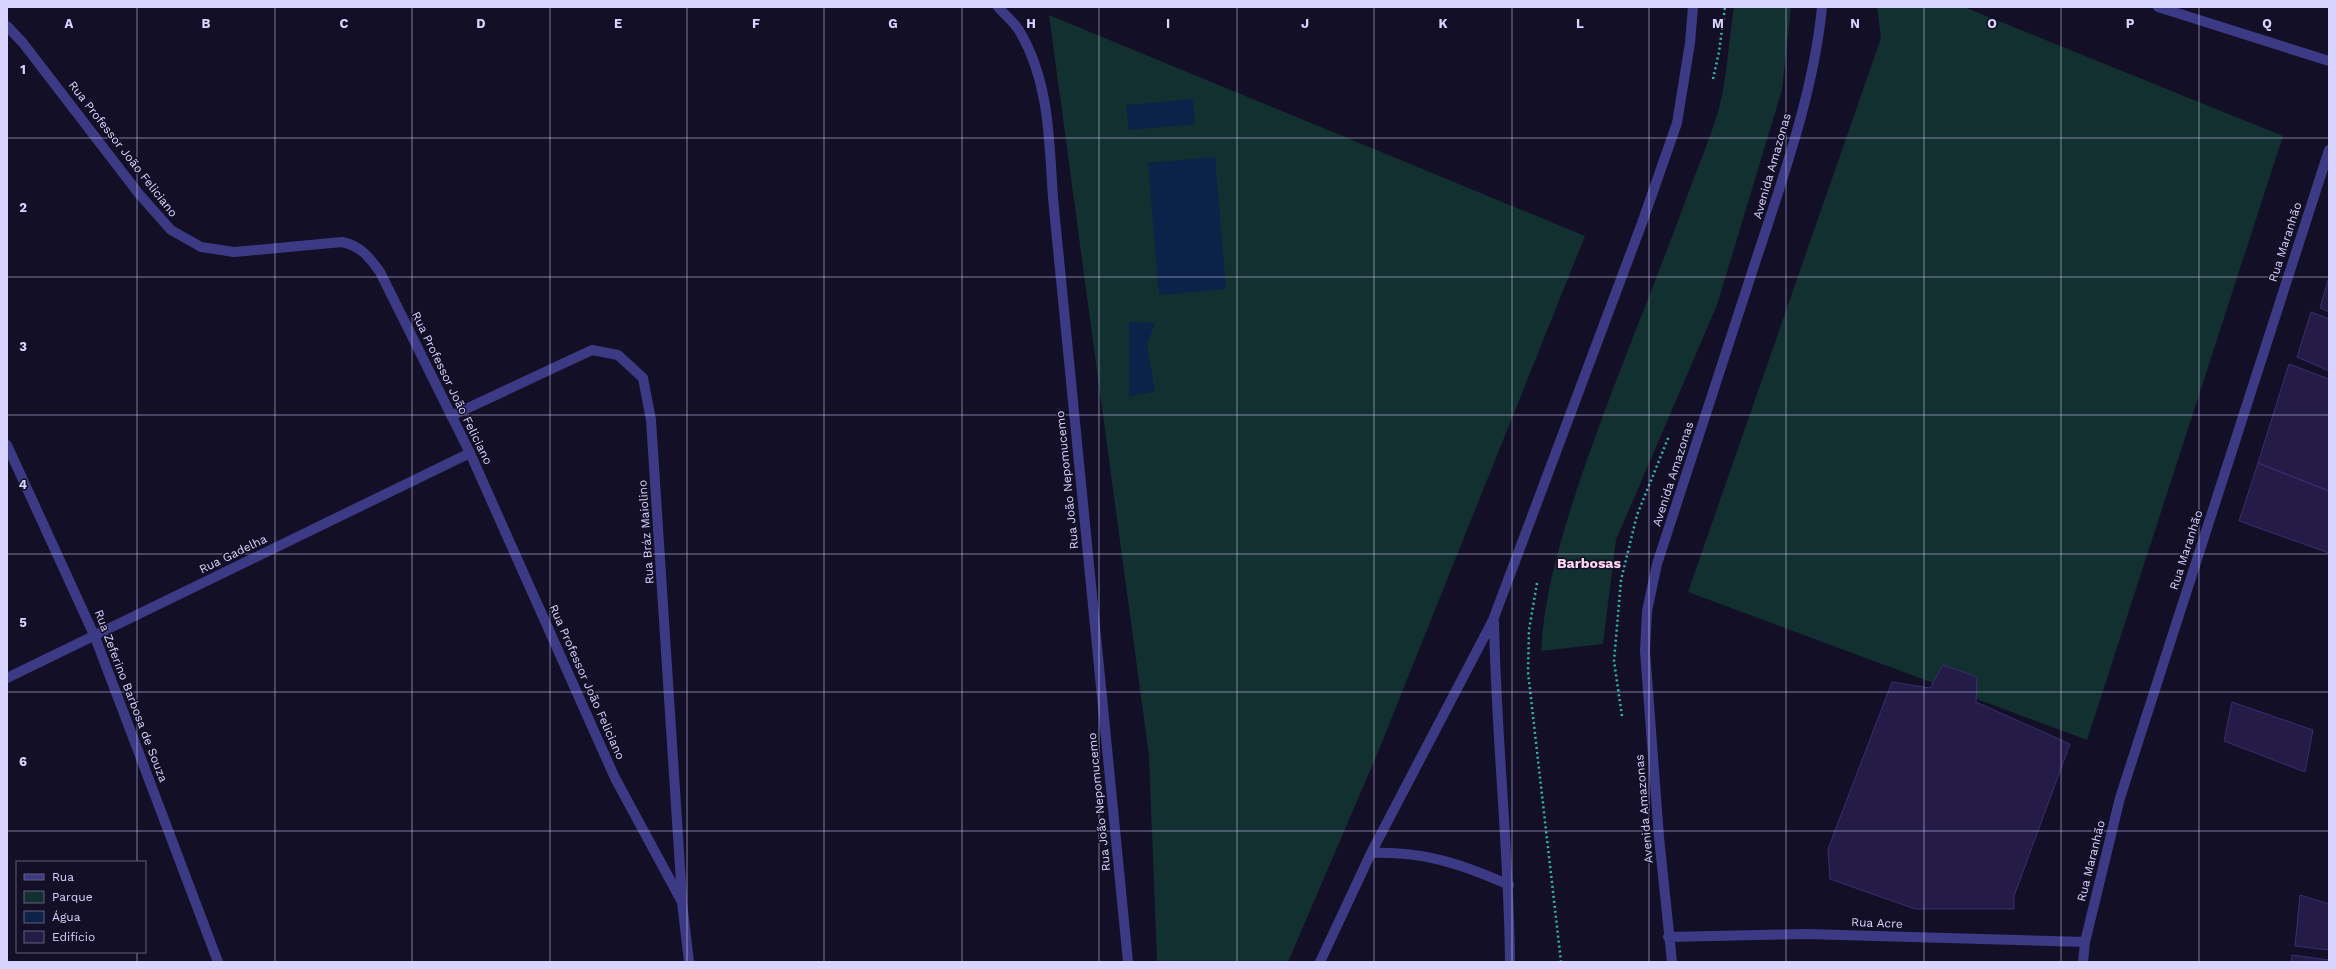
<svg xmlns="http://www.w3.org/2000/svg" width="2336" height="969" font-family="'Work Sans',sans-serif">
	<style>
		.green { fill: #12302f }
		.water { fill: #0c2248 }
		.building { fill: #241b47; stroke: #3b2d73 }
		.lines { fill: none; stroke-linecap: round; stroke-linejoin: round }
		.path { stroke: #2fb8b0; stroke-width: 2.5; stroke-dasharray: 2 3; stroke-linecap: butt }
		.minor { stroke: #3d3a85; stroke-width: 10 }
		.grid { fill: none; stroke: #d9d4ff; stroke-width: 1; stroke-opacity: 0.55 }
		.labels { text-anchor: middle; stroke-width: 3; stroke-linejoin: round; paint-order: stroke }
		.street-label { font-size: 12px; fill: #d9d4ff; stroke: #130f26 }
		.quarter-label { font-size: 14px; font-weight: bold; fill: #ffd6f0; stroke: #130f26 }
		.grid-label { font-size: 13px; text-anchor: middle; font-weight: bold; fill: #d9d4ff; stroke: #130f26; stroke-width: 3; stroke-linejoin: round; paint-order: stroke }
	</style>
	<rect width="100%" height="100%" fill="#130f26"/>
	<path class="green" d="M1734,7H1791L1782,90L1717,305L1616,540L1603,644L1541,651C1544,592 1562,535 1580,480C1613,383 1653,290 1688,194C1698,166 1711,137 1719,108C1727,78 1729,39 1734,7Z
		M1877,7H1964L2283,136L2087,740L1688,592L1881,38Z
		M1049,15L1585,236L1378,752L1288,962H1157L1149,756Z"/>
	<path class="water" d="M1193,99L1195,124L1129,130L1126,105Z
		M1215,157L1226,289L1159,295L1148,163Z
		M1129,322L1155,323L1147,345L1155,391L1129,397Z"/>
	<path class="building" d="M2329,277V312L2320,308Z
		M2311,312L2329,319V371L2297,357Z
		M2289,364L2329,379V491L2258,463Z
		M2258,463L2329,491V553L2239,521Z
		M1943,665L1977,677L1976,702L2070,744L2014,896V909H1915L1830,879L1828,849L1892,682L1930,688Z
		M2232,702L2313,730L2305,772L2224,741Z
		M2300,895L2329,904V950L2295,946Z
		M2292,955L2329,960V962H2291Z"/>
	<g class="lines">
		<path class="path" d="M1713,79L1719,52L1725,7
			M1537,583L1529,630L1528,672L1561,962
			M1622,716L1614,661L1621,580L1637,515L1669,436"/>
		<path class="minor" d="M998,7C1005,15 1015,23 1020,32C1050,83 1049,142 1053,198L1128,962
			M2158,7L2329,61
			M7,26L23,43L139,194L171,230L201,247L234,252L342,242C361,246 369,257 380,272L470,453L615,778L682,902L689,962
			M451,416L592,350L618,355L643,378L651,420L682,898
			M7,445L95,637L218,962
			M1494,622C1496,736 1509,848 1510,962
			M7,678L470,453
			M1371,853C1423,851 1462,864 1509,885
			M1668,937L1806,934L2085,942
			M1320,962L1371,853L1493,620L1642,223L1677,123L1690,43L1693,7
			M1672,962L1659,837L1645,651L1647,611L1657,564C1690,463 1723,362 1756,260C1782,181 1814,91 1822,7
			M2083,962L2085,942L2120,798L2329,150"/>
	</g>
	<path class="grid" d="M137,7V862M275,7V962M412,7V962M550,7V962M687,7V962M824,7V962M962,7V962M1099,7V962M1237,7V962M1374,7V962M1512,7V962M1649,7V962M1786,7V962M1924,7V962M2061,7V962M2199,7V962M7,138H2329M7,277H2329M7,415H2329M7,554H2329M7,692H2329M7,831H2329M137,952V962"/>
	<g class="labels">
		<g class="street-label">
			<text transform="translate(123 149) rotate(52)" y="4">Rua Professor João Feliciano</text>
			<text transform="translate(1772 166) rotate(-74)" y="4">Avenida Amazonas</text>
			<text transform="translate(2285 242) rotate(-72)" y="4">Rua Maranhão</text>
			<text transform="translate(452 388) rotate(64)" y="4">Rua Professor João Feliciano</text>
			<text transform="translate(1673 474) rotate(-72)" y="4">Avenida Amazonas</text>
			<text transform="translate(1067 480) rotate(-96)" y="4">Rua João Nepomucemo</text>
			<text transform="translate(646 532) rotate(-94)" y="4">Rua Bráz Maiolino</text>
			<text transform="translate(2186 550) rotate(-72)" y="4">Rua Maranhão</text>
			<text transform="translate(233 554) rotate(-26)" y="4">Rua Gadelha</text>
			<text transform="translate(587 682) rotate(66)" y="4">Rua Professor João Feliciano</text>
			<text transform="translate(131 696) rotate(69)" y="4">Rua Zeferino Barbosa de Souza</text>
			<text transform="translate(1099 802) rotate(-96)" y="4">Rua João Nepomucemo</text>
			<text transform="translate(1644 809) rotate(-95)" y="4">Avenida Amazonas</text>
			<text transform="translate(2091 861) rotate(-76)" y="4">Rua Maranhão</text>
			<text transform="translate(1877 923) rotate(2)" y="4">Rua Acre</text>
		</g>
		<g class="quarter-label">
			<text x="1589" y="568">Barbosas</text>
		</g>
	</g>
	<g class="grid-label">
		<text x="69" y="28">A</text>
		<text x="206" y="28">B</text>
		<text x="344" y="28">C</text>
		<text x="481" y="28">D</text>
		<text x="618" y="28">E</text>
		<text x="756" y="28">F</text>
		<text x="893" y="28">G</text>
		<text x="1031" y="28">H</text>
		<text x="1168" y="28">I</text>
		<text x="1305" y="28">J</text>
		<text x="1443" y="28">K</text>
		<text x="1580" y="28">L</text>
		<text x="1718" y="28">M</text>
		<text x="1855" y="28">N</text>
		<text x="1992" y="28">O</text>
		<text x="2130" y="28">P</text>
		<text x="2267" y="28">Q</text>
		<text x="23" y="74">1</text>
		<text x="23" y="212">2</text>
		<text x="23" y="351">3</text>
		<text x="23" y="489">4</text>
		<text x="23" y="627">5</text>
		<text x="23" y="766">6</text>
	</g>
	<rect width="2336" height="969" fill="none" stroke="#d9d4ff" stroke-width="16"/>
	<rect x="16" y="861" width="130" height="92" fill="#130f26" stroke="#625e7d"/>
	<rect x="24" y="874" width="20" height="6" fill="#3d3a85" stroke="#625e7d"/>
	<text x="52" y="881" font-size="12" fill="#d9d4ff">Rua</text>
	<rect x="24" y="891" width="20" height="12" fill="#12302f" stroke="#625e7d"/>
	<text x="52" y="901" font-size="12" fill="#d9d4ff">Parque</text>
	<rect x="24" y="911" width="20" height="12" fill="#0c2248" stroke="#625e7d"/>
	<text x="52" y="921" font-size="12" fill="#d9d4ff">Água</text>
	<rect x="24" y="931" width="20" height="12" fill="#241b47" stroke="#625e7d"/>
	<text x="52" y="941" font-size="12" fill="#d9d4ff">Edifício</text>
</svg>
